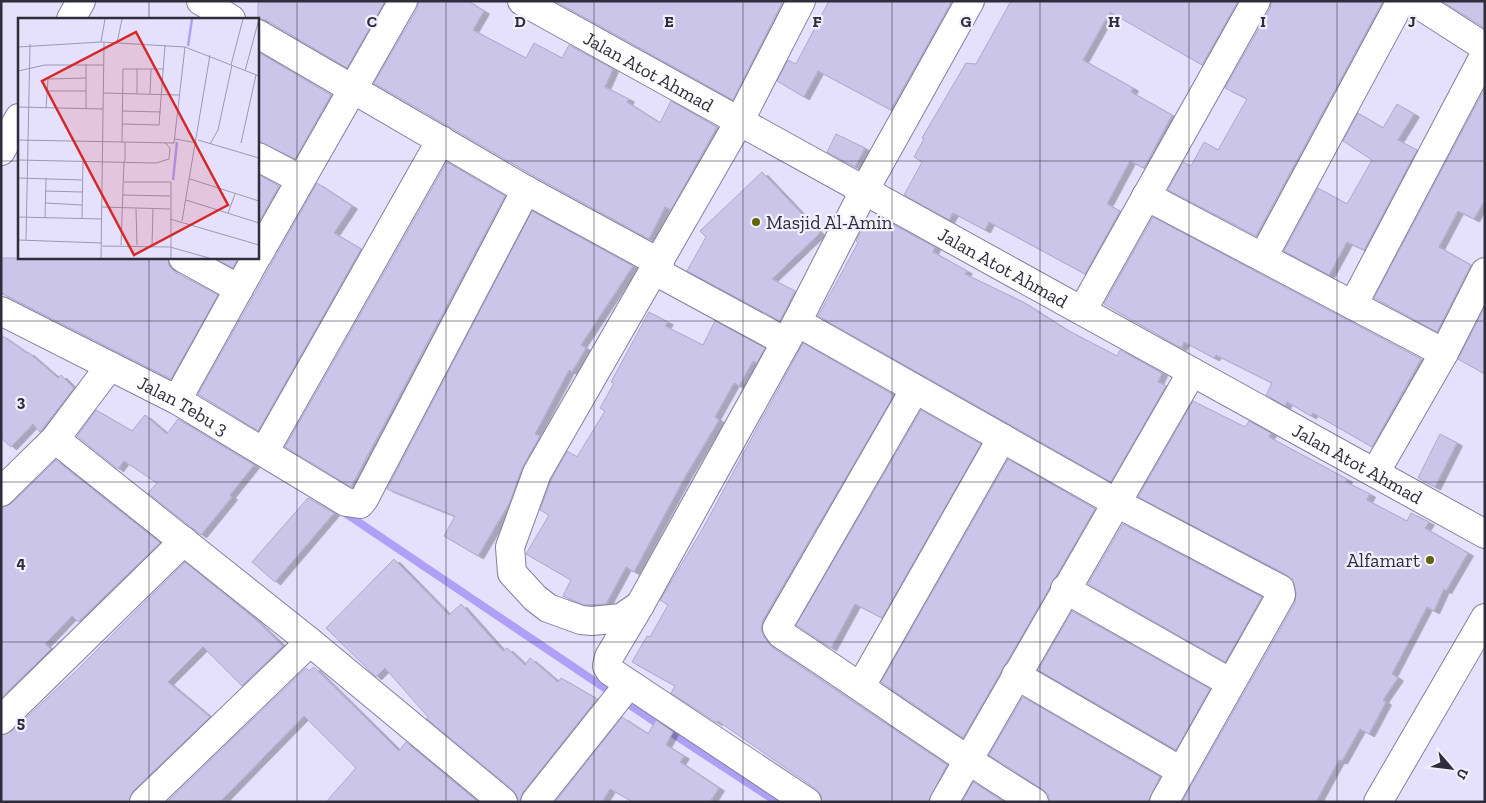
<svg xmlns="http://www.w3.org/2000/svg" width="1486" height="803" font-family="'Zilla Slab',serif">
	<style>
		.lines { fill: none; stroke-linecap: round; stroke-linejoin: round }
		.stream { stroke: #b09ff6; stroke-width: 8 }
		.building { fill: #cbc5e9; stroke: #aea9cb; filter: url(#shadow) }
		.minor-casing { stroke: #847f9f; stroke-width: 30 }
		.minor { stroke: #fff; stroke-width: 28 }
		.grid { fill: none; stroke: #2f2d3b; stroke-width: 1; stroke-opacity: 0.55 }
		.poi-dot { fill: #616500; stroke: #f2f0fe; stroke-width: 2 }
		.labels { text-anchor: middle; stroke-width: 4.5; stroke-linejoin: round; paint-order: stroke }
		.street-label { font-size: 19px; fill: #2f2d3b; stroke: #f2f0fe }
		.poi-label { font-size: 19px; fill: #2f2d3b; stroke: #f2f0fe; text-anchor: start }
		.inset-river { fill: none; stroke: #b09ff6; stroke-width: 2.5 }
		.inset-road { fill: none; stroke: #9c99af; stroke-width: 1 }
		.view { fill: #d62828; fill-opacity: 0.15; stroke: #d62828; stroke-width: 2.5 }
		.inset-edge { fill: none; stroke: #2f2d3b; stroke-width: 2.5 }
		.grid-label { font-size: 16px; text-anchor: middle; font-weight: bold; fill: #2f2d3b; stroke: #f2f0fe; stroke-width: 4.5; stroke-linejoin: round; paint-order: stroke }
	</style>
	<defs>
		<filter id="shadow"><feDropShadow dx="5.5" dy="3" stdDeviation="0" flood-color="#0004"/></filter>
	</defs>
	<rect width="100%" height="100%" fill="#e5e1fd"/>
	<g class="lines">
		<path class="stream" d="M342,511L667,730L777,802"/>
	</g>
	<path class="building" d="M258,1H385L347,68L266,20L258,18Z
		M419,1H468L484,11L473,30L526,58L534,43L562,58L569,45L613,69L605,87L629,99L627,102L660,123L671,101L717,127L671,210L665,207L649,239L534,176L374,83L417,9Z
		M555,1H783L733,100Z
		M829,1H952L891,110L818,71L804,97L777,81L788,60L796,64Z
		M1011,1H1238L1202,65L1110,12L1083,60L1133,88L1131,92L1172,115L1144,168L1130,161L1107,204L1120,211L1085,274L989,222L985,230L953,213L949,220L904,195L922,162L914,157L924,139L922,138L966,63L976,64Z
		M1272,1H1383L1256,236L1168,190L1183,162L1191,166L1204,142L1218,150L1247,99L1225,88L1270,9Z
		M1442,1H1485V28Z
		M258,52L331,95L295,159L258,141Z
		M1485,88V200L1474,219L1458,211L1439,247L1471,265L1437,332L1374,298Z
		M1397,104L1414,114L1398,140L1417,150L1364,250L1347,242L1329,275L1284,251L1318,188L1347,204L1372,160L1343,141L1358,113L1383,128Z
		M836,134L865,148L855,167L827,152Z
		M447,162L505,196L351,487L285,447Z
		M762,172L820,233L772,279L795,291L780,321L687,271L706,237L700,231Z
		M258,174L279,186L258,224Z
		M317,183L352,206L334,233L361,249L258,431L198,394Z
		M532,211L633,266L581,345L586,348L572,372L569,370L535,434L540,436L522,468L510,502L478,556L444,536L455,516L387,489Z
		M1153,217L1421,359L1372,447L1313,413L1311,416L1287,402L1285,406L1266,395L1272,383L1216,355L1214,358L1184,342L1181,348L1104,304Z
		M867,219L886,230L889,222L935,247L933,252L967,271L965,274L1023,302L1067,330L1117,356L1120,350L1162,373L1158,382L1166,386L1111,482L818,316L858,243L856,241Z
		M1,258H168L169,266L175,272L218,295L171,379L1,293Z
		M214,258H238L233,268Z
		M1485,307V374L1458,359Z
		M649,312L668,322L665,326L703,345L715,321L765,348L757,363L753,361L739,386L734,383L715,417L719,420L685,477L634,572L626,567L606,604L584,605L563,596L571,580L526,554L549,515L540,510L551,480L567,451L577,457L605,411L600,408L614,383L611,382Z
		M1,335L27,353L28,352L58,378L61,375L74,388L40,432L33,424L11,447L1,438Z
		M803,343L894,395L763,620L761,629L764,637L772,647L947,765L928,802H822L821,795L816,789L718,721L717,723L671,693L675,686L632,662L647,636L650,637L668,605L660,600L702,530Z
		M1193,401L1245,427L1249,421L1271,433L1269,437L1347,479L1346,482L1370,494L1367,500L1407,521L1411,513L1429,522L1425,528L1468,553L1446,591L1444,589L1434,611L1427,607L1392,674L1398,678L1383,700L1386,702L1369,734L1360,729L1342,761L1339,760L1316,802H1182L1295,603L1296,593L1293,580L1287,575L1138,497Z
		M96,410L132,431L145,415L167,434L178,419L254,465L230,495L232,497L201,535L148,493L157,483L124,461L118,469L77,436Z
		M921,410L981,444L882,618L855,604L831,648L796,625Z
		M1440,434L1457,443L1435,487L1418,478Z
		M1008,459L1095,509L963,738L881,682Z
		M56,460L160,543L78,622L72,616L45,644L51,649L1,698V508L12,503Z
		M308,498L334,513L275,582L252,562Z
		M1123,524L1262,597L1225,662L1088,584Z
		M394,559L449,615L461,604L503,651L507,648L525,665L530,658L558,682L561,678L597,699L523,792L520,802L513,790L427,719L428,717L385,668L376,677L326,628Z
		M185,562L255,619L283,646L242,686L203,647L168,682L210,717L133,791L129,802H1V735L12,731L76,671Z
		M1072,611L1210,689L1176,750L1038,670Z
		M314,667L399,751L406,742L478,802H326L356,768L304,716L220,802H167L306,668L309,671Z
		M1023,697L1160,777L1148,802H1050L1048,794L1042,789L989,755Z
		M622,717L648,734L656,720L673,732L666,745L684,756L680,762L719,788L710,802H633L610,789L602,802H555Z
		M973,782L993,795L1004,802H962Z"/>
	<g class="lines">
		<defs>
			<g id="minor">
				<path d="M201,1L231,19"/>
				<path id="s1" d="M522,1L1485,534"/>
				<path d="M71,19L81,1"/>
				<path d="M258,34L526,190L660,263"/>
				<path d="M1,151L19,118"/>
				<path d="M258,157L300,179"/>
				<path d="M1146,196L1444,353"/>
				<path d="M258,255L403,1"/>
				<path d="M1263,257L1401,1"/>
				<path d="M183,258L239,289"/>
				<path d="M655,271L786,342"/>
				<path d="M1353,305L1484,56V48L1480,44L1413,1"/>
				<path id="s2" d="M1,311L177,400L346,502L360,504L364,499L526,190"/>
				<path d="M1082,311L1256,1"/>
				<path d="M797,322L1115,502L1280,589L1281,595L1164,802"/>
				<path d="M915,389L777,628L781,634C866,689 947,749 1034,802"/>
				<path d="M177,400L256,258"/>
				<path d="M55,439L310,642L503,802"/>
				<path d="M264,452L441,140"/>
				<path d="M1375,473L1444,353L1485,272"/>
				<path d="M1,492L55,439L110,366"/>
				<path d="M1065,589L1231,683"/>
				<path d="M640,605L621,618L592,621L581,620L548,608L535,598L512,573L510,547L537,473L739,122L801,1"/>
				<path d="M1016,675L1181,771"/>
				<path d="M861,686L1002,438"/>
				<path d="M1,720L184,541"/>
				<path d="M144,802L310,642"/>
				<path d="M535,802L629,684"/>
				<path d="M807,802L610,671L607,666L609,657L640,605L797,322L864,191L970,1"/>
				<path d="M944,802L1192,372"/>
				<path d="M1378,802L1485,618"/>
			</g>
		</defs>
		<use href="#minor" class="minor-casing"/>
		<use href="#minor" class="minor"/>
	</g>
	<path class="grid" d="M149,1V19M297,1V802M446,1V802M594,1V802M743,1V802M892,1V802M1040,1V802M1189,1V802M1337,1V802M1,161H19M258,161H1485M149,258V802M1,321H1485M1,482H1485M1,642H1485"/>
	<g class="poi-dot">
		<circle cx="756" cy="222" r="5"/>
		<circle cx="1430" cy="560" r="5"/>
	</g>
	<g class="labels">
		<g class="street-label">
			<text dy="7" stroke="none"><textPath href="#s1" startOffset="145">Jalan Atot Ahmad</textPath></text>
			<text dy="7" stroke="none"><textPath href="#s1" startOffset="550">Jalan Atot Ahmad</textPath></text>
			<text dy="7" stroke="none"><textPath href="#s2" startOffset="205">Jalan Tebu 3</textPath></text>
			<text dy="7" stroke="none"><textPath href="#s1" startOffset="955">Jalan Atot Ahmad</textPath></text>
		</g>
		<g class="poi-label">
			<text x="766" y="229">Masjid Al-Amin</text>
			<text x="1420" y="567" text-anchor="end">Alfamart</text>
		</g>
	</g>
	<g transform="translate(18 18)">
		<rect width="241" height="241" fill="#e5e1fd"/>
		<path class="inset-river" d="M170,28L174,1M155,162L159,124"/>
		<path class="inset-road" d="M83,24L87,1M99,25L104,1M0,29L83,24L167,29L241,58M68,46V91M213,47L225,1M0,53L27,47H86M227,53L241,1M28,73H68M86,75L161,77M119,76V51M132,76L133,51M0,89L85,91M28,90L30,61L68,60M105,93L143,94M105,106L141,107L147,27M157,121L179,125M0,122L156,125L167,29M180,122L241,140M104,124L105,51H146M223,125L238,57M192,126L200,112L214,47M0,142L138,145L151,141L152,130L147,125M107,143V124M0,160L64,162M172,161L241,183M106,164H153V240M27,173L64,174M105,177L152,178M168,182L241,205M27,185L64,187M84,189L152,191M118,191L119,227M210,195L217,176M0,199L84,201M27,200L28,160M64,201L65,143M152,201L241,227M164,203L192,37M0,222L84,225M8,222L12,26M103,227L106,143M134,227L135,191M84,228L152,229L191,240M83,240L86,25"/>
		<path class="view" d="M118,14L210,187L116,237L24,63Z"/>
		<rect width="241" height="241" class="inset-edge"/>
	</g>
	<g class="grid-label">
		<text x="372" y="27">C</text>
		<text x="520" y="27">D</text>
		<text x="669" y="27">E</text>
		<text x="817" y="27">F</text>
		<text x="966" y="27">G</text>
		<text x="1114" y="27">H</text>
		<text x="1263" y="27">I</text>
		<text x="1412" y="27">J</text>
		<text x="21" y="407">3</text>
		<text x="21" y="568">4</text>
		<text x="21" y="728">5</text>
	</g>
	<rect width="1486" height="803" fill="none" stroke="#2f2d3b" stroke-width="5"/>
	<g transform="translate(1451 768) rotate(118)" stroke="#f2f0fe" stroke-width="4" paint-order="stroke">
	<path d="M0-4L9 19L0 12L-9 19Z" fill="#2f2d3b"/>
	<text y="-8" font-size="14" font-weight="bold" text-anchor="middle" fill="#2f2d3b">U</text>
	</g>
</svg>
